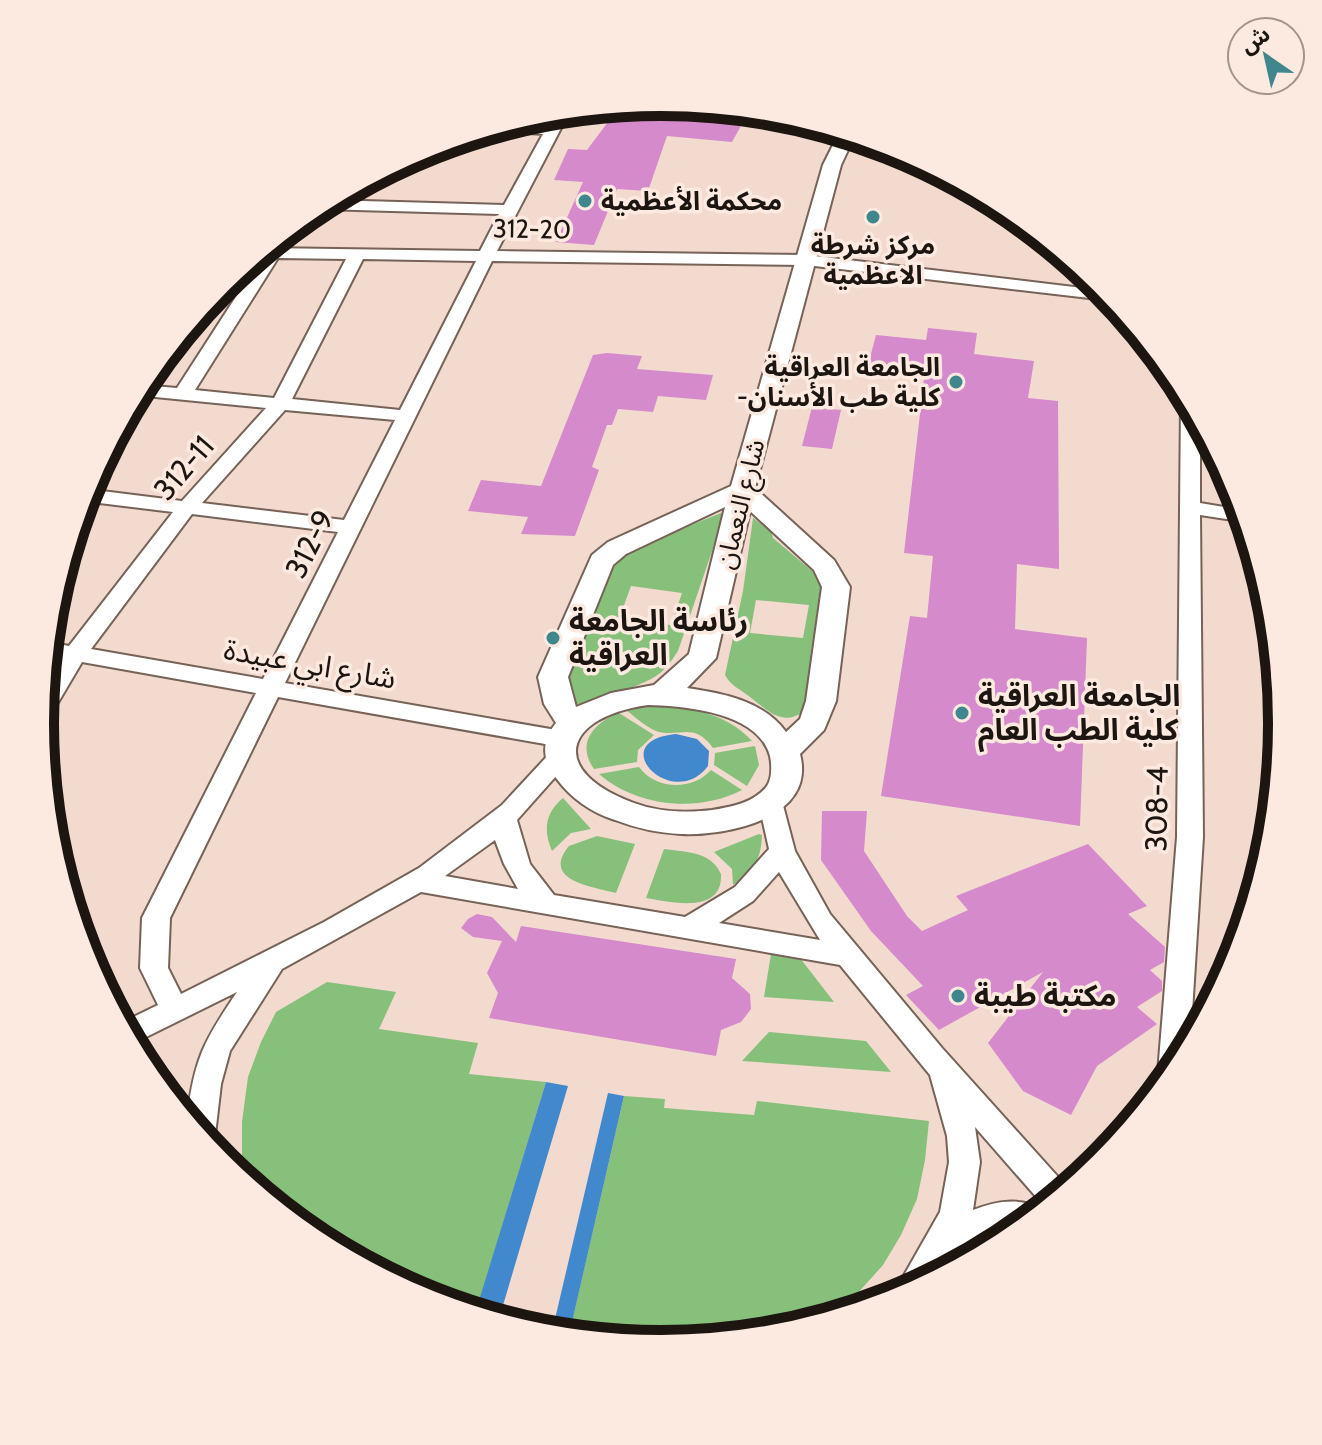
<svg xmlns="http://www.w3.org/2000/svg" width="1322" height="1445" font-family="Cabin,'Noto Sans Arabic',sans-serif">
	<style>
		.green { fill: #87c07b; fill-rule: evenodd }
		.water { fill: #4288cc }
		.building { fill: #d58acc }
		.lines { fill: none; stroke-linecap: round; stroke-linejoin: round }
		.minor-casing { stroke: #766257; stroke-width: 4 }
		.tertiary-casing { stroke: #766257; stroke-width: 4 }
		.minor { fill: #fff; fill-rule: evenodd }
		.tertiary { fill: #fff; fill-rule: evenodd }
		.poi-dot { fill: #3f868d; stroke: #fce9df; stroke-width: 3 }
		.labels { text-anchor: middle; stroke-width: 7; stroke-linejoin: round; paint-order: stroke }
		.far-poi-label { font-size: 26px; font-weight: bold; fill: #1d1510; stroke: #fce9df; text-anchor: start }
		.far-street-label { font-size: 26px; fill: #1d1510; stroke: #fce9df }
		.street-label { font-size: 30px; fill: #1d1510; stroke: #fce9df }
		.poi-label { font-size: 30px; font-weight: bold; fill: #1d1510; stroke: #fce9df; text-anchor: start }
		.rim { fill: none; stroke: #1d1510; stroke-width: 10 }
	</style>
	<rect width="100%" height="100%" fill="#f2dace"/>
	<path class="green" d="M721,513H725L678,651C671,662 663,673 651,679C638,686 584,707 571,704L562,684L614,556ZM631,586L682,593L671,625L619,619Z
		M753,518L771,531L773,538L824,581L803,712C782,727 766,709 750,697C741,690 730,685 725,675L743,591ZM756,600L809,605L803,638L750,633Z
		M651,706C687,706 727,713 752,741L713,748C694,722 681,737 659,732C648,729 635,717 626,710Z
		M619,713L654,735L638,750L637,762L594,769C576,744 593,723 619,713Z
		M755,746L759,765L747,786L714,765L715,753Z
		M639,767C656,790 692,791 711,770L742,790C698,813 637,807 599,774Z
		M563,798L591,829L571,833L552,851C543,830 545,813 563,798Z
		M759,834L762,835C761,860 754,871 733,885L732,869L714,852Z
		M597,836L635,844L616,893C594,887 540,881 569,846Z
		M664,849C685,852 711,851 721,874C723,915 670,902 646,898Z
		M771,954L800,958L834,1002L764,997Z
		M327,982L396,992L379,1029L478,1043L469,1074L546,1082L476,1312L459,1307L460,1301L423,1296L316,1239L242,1178V1122L248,1077L261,1042L276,1012Z
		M769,1032L866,1041L891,1072L742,1061Z
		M624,1096L665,1099L664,1108L754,1115L757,1101L929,1121L925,1160L917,1199L901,1235L883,1265L839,1314L782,1332L661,1343L569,1334Z"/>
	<path class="water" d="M676,734L697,739L709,751L708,766C673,813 602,741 676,734Z
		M546,1082L568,1086L501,1312L477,1307Z
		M608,1093L624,1096L572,1322L555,1319Z"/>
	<path class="building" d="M634,104L747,115L732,142L667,136L648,191L617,189L594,245L556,242L583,182L554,180L568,149L587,150L608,122H615L627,105Z
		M928,328L977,333L974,354L1034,361L1028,398L1058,401L1059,569L1017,564L1015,629L1087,638L1080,826L881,796L910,616L927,618L933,556L904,553L924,379L866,373L876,335L926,340Z
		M607,353L642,356L637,369L713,375L706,400L658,396L653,412L618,409L612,425H607L592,467L599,470L575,536L521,534L528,517L468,511L481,480L541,486L593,355Z
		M812,407L841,410L832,449L802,446Z
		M822,811H867L864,851L907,916L922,931L968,910L956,896L1088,844L1147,906L1128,914L1165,947L1164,962L1150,970L1162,981V991L1137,1007L1157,1024L1097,1066L1071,1115L1023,1091L988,1043L1043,972L939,1030L906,995L923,986L871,931L821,860Z
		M477,914L492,917L516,942L521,926L736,959L732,978L750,994L751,1009L741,1022L721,1030L716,1056L489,1018L498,993L487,973L502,941L473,937L461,928L468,919Z"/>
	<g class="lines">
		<defs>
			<path id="minor" d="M570,111L497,251L806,255L1107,291L1115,301L806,265L492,261L285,683L562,731L571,733L574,739L571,745L562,747L278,697L170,918L168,968L181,994L324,922L419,868L502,805L552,751L561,749L570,751L573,757L517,820L530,864L554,895L685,917L735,887L769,849L758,800L762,794L771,791L780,794L795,851L830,914L942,1048L1068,1188L1045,1207L975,1127L980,1162L973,1210C997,1201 1019,1197 1043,1209L1017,1230L993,1231L984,1236L949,1262L944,1272L901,1295L898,1288L903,1277L940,1212L949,1162L947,1136L930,1075L840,965L421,892L282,969L230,1051L221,1084L215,1135L208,1145L187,1119C194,1059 204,1041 237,992L132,1044L121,1023L158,1005L140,968L142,918L256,693L82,662L49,718L40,720L43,688L61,659L47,656L48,642L69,646L173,512L83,501L86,489L182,501L266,408L135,395L141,385L177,388L261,258L254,257L265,248L480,251L499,214L320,209L316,206L328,200L504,205L543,134L485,130L504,124L548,126L556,112ZM278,258L346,259L274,398L195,390ZM363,259L476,261L400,410L292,399ZM285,410L395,420L344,520L202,503ZM192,514L338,532L263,679L91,649ZM495,840L504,864L518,889L445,876ZM779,872L820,940L719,923L753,901Z
				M1188,397L1200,419V503L1242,510L1246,522L1200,515L1203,837L1190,1044L1165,1083L1158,1073L1177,837L1181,402Z"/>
			<path id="tertiary" d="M840,131L855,135L841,165L755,488L834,560L850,587L836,701L824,730L800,754C817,819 726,836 681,834C658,833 636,828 615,820C590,812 571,798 556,778C542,760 541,741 556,723L544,704L538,677L592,555L608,542L731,486L823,165ZM725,507L689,654L654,685L611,693L576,707L568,677L613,565L626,554ZM750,511L814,570L822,587L806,701L800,719L786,732C764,701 722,693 687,688L716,658ZM648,705C685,706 758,712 770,756C772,766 772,778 767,786C754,803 731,807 712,810C687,813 658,812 634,803C547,771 563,717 648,705Z"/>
		</defs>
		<use href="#minor" class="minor-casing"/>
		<use href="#tertiary" class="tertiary-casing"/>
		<use href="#minor" class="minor"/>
		<use href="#tertiary" class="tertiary"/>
	</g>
	<g class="poi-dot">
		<circle cx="585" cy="201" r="8"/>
		<circle cx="873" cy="217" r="8"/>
		<circle cx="956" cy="382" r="8"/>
		<circle cx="553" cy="638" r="8"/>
		<circle cx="962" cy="713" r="8"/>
		<circle cx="958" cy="996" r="8"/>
	</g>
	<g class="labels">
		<g class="far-poi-label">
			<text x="601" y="210">محكمة الأعظمية</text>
			<text x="873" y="254" text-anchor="middle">مركز شرطة<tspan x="873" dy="30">الاعظمية</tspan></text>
			<text x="940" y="376" text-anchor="end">الجامعة العراقية<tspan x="940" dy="30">-كلية طب الأسنان</tspan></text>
		</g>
		<g class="far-street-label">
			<text transform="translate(532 229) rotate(1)" y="9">312-20</text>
			<text transform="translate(740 504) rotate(-76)" y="9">شارع النعمان</text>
		</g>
		<g class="street-label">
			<text transform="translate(184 468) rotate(-49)" y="10">312-11</text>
			<text transform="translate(310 544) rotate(-63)" y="10">312-9</text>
			<text transform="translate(310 664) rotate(10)" y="10">شارع ابي عبيدة</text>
			<text transform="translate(1157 809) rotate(-89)" y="10">308-4</text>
		</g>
		<g class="poi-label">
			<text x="569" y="631">رئاسة الجامعة<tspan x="569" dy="34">العراقية</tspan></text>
			<text x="978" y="706">الجامعة العراقية<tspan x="978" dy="34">كلية الطب العام</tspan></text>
			<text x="974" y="1006">مكتبة طيبة</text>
		</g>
	</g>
	<path d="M0 0H1322V1445H0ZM54 723a607 607 0 1 1 1214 0a607 607 0 1 1-1214 0Z" fill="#fce9df" fill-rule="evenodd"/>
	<path class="rim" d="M54 723a607 607 0 1 1 1214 0a607 607 0 1 1-1214 0Z"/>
	<g transform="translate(1266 56) rotate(326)"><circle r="38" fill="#fce9df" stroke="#a3948c" stroke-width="2"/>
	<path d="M0-6L14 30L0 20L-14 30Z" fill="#3f868d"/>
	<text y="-12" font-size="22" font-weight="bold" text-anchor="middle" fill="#1d1510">ش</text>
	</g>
</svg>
